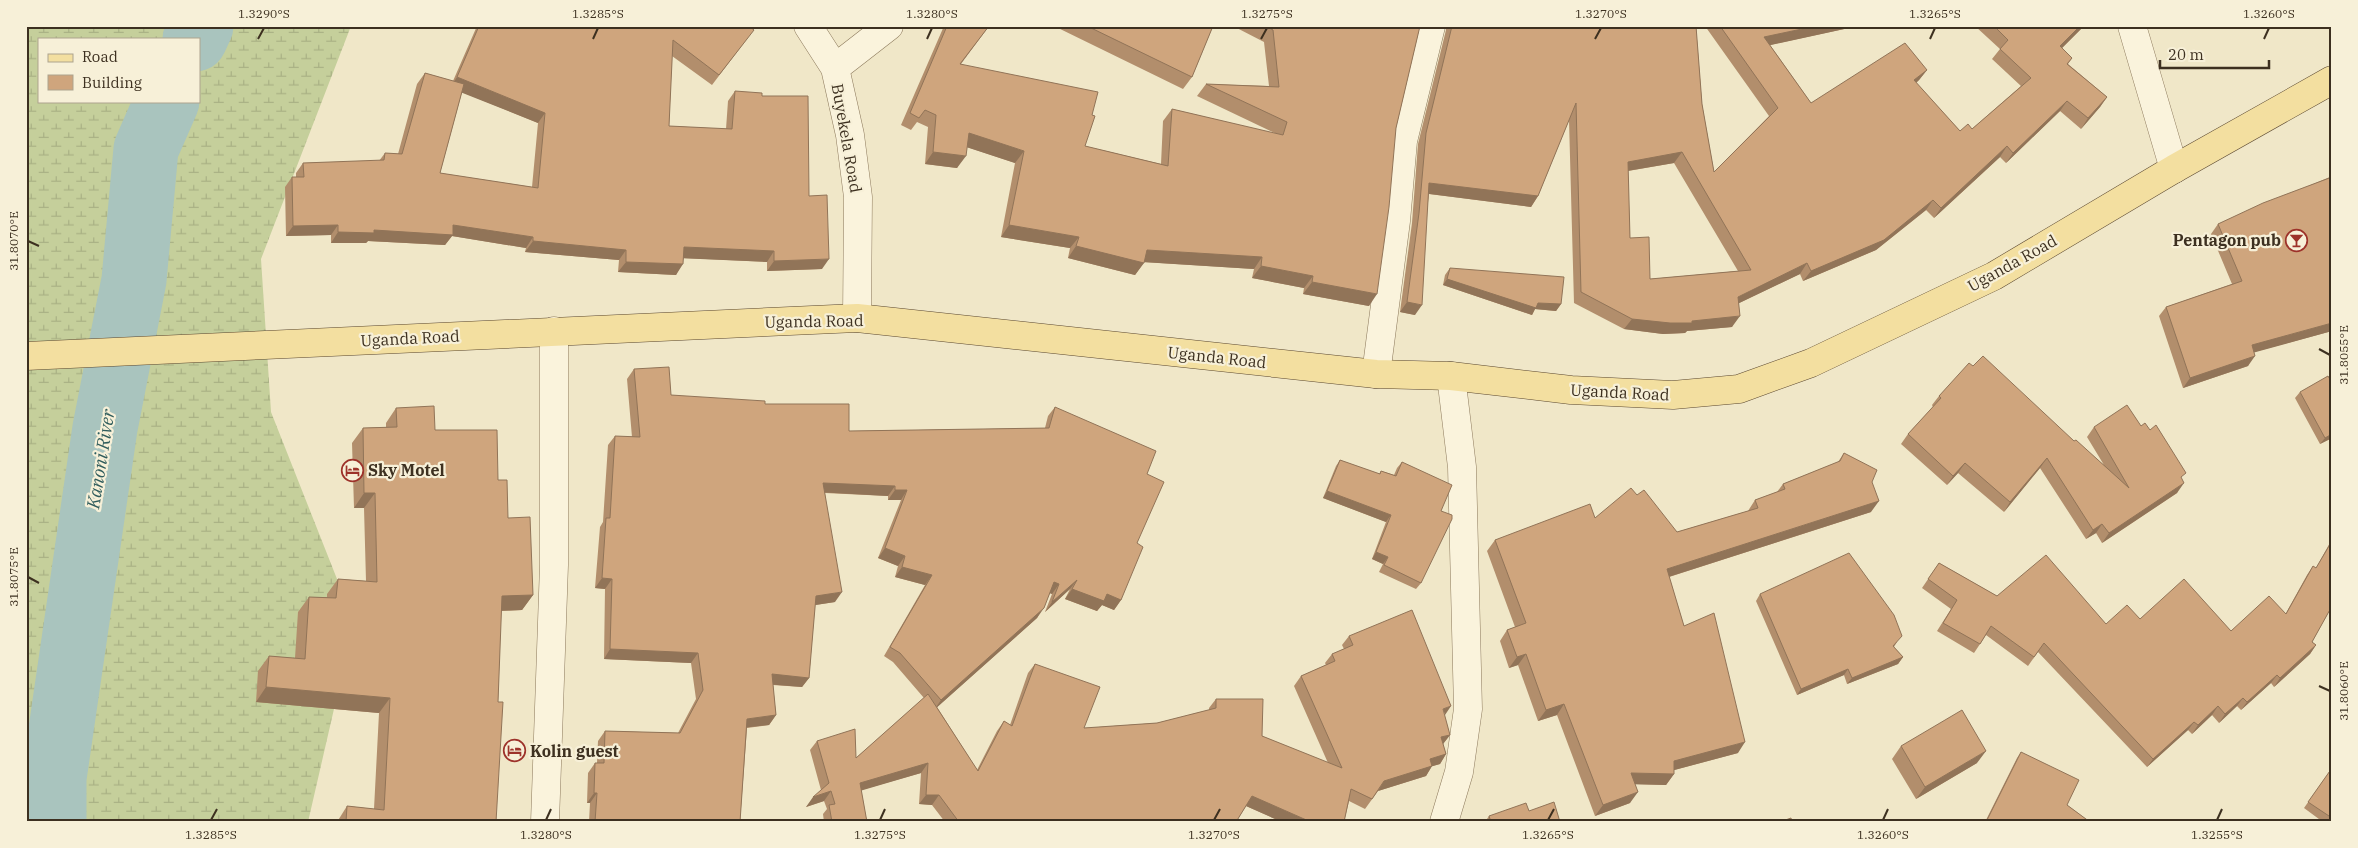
<svg xmlns="http://www.w3.org/2000/svg" width="2358" height="848" font-family="'IBM Plex Serif',serif">
	<style>
		.wetland { fill: url(#wetland-marsh); fill-rule: evenodd }
		.lines { fill: none; stroke-linecap: round; stroke-linejoin: round }
		.river { stroke: #a9c4be; stroke-width: 65 }
		.minor-casing { stroke: #8c795c; stroke-width: 29 }
		.primary-casing { stroke: #5a4730; stroke-width: 29 }
		.minor { stroke: #faf3dc; stroke-width: 28 }
		.primary { stroke: #f3dfa0; stroke-width: 28 }
		.wall { fill: #b28e6c; fill-rule: evenodd }
		.shaded-wall { fill: #917458 }
		.building { fill: #cfa57d; stroke: #917458; fill-rule: evenodd }
		.ticks { fill: none; stroke: #3d3020; stroke-width: 2 }
		.labels { text-anchor: middle; stroke-width: 4.5; stroke-linejoin: round; paint-order: stroke }
		.street-label { font-size: 16px; fill: #3d3020; stroke: #f7f0d8 }
		.poi-label { font-size: 16px; font-weight: bold; fill: #3d3020; stroke: #f7f0d8; text-anchor: start }
		.water-label { font-size: 18px; font-style: italic; fill: #2f5c5c; stroke: #f7f0d8 }
		.neatline { fill: none; stroke: #3d3020; stroke-width: 2 }
		.ticks-label { font-size: 12px; text-anchor: middle; fill: #3d3020 }
	</style>
	<defs>
		<pattern id="wetland-marsh" width="20" height="14" patternUnits="userSpaceOnUse" patternTransform="scale(1.25)"><rect width="20" height="14" fill="#c5cf9b"/><path d="M1 5h8M5 5V1M11 12h8M15 12V8" fill="none" stroke="#aab285"/></pattern>
	</defs>
	<rect width="100%" height="100%" fill="#f0e7c8"/>
	<path class="wetland" d="M26,26H351L261,259L271,412L354,622L308,822H26ZM39,39H199V101H39Z"/>
	<g class="lines">
		<path class="river" d="M195,39L201,26
			M54,822V778L105,428L134,280L146,149L167,101"/>
		<defs>
			<path id="minor" d="M808,26L835,68L850,135L858,197L857,318
				M2132,26L2174,169
				M835,68L889,26
				M1376,374L1396,221L1403,141L1431,26
				M545,822L554,565V331
				M1444,822L1459,772L1468,709L1462,467L1451,376"/>
			<path id="primary" d="M26,356L857,318L1376,374L1451,376L1571,390L1673,395L1739,389L1811,363L1994,276L2174,169L2332,80"/>
		</defs>
		<use href="#minor" class="minor-casing"/>
		<use href="#primary" class="primary-casing"/>
		<use href="#minor" class="minor"/>
		<use href="#primary" class="primary"/>
	</g>
	<path class="wall" d="M477,26H749L746,40L712,85L672,56L669,126L726,129L728,101L735,91L762,96L809,196L822,269L767,271V262L684,258L676,275L618,272L619,260L525,252L526,248L452,236L445,245L368,241L366,243H331V235L286,236L285,187L292,177H296V173L303,163L379,161L385,153L398,154L417,84L425,73L453,81ZM462,92L538,123L532,187L440,173Z
		M944,26H989L961,64L1085,146L1161,164L1163,121L1172,109L1277,134L1197,96L1206,84L1269,86L1264,42L1233,26H1420L1396,128L1369,306L1303,294L1304,288L1252,278L1254,269L1144,262L1135,275L1068,258L1070,248L1001,237L1015,163L967,147L957,168L925,164L928,127L917,122L911,130L901,125Z
		M1054,26H1213L1192,77L1183,89Z
		M1445,26H1696L1702,104L1714,172L1769,116L1705,26H1858L1770,45L1811,103L1927,70L1919,80L1916,83L1960,131L1972,129L2021,86L1992,59L2000,49L1975,26H2084L2062,48L2072,58L2068,64L2107,97L2100,107L2081,129L2060,111L2006,163L2000,157L1934,218L1926,210L1876,250L1803,281L1800,274L1739,303L1732,327L1687,331L1685,333L1663,334L1624,329L1574,303L1569,120L1538,196L1531,207L1429,194L1415,315L1400,312L1412,223L1418,144L1446,30ZM1674,163L1738,271L1650,279L1630,238L1628,171Z
		M2332,171V331L2254,352L2248,366L2183,388L2159,316L2166,307L2232,284L2211,234L2218,224L2330,177L2329,175Z
		M1450,268L1561,304L1556,311L1535,309L1532,315L1443,285L1445,275Z
		M1973,366L2074,441L2104,465L2087,437L2094,427L2141,426L2182,480L2177,493L2102,543L2096,533L2086,539L2040,468L2004,512L1958,473L1947,485L1901,444L1908,434L1933,407L1932,405L1939,396Z
		M634,369L671,395L765,404L849,431L1045,428L1048,416L1055,407L1147,474L1137,543L1121,600L1114,610L1102,605L1097,611L1065,599L1070,589L1045,612L1052,594L1050,593L1037,618L937,707L977,770L997,731L1004,721L1010,725L1028,673L1035,664L1084,728L1157,723L1209,710V708L1216,699L1262,736L1328,763L1294,686L1301,676L1326,665L1325,663L1332,654L1344,649L1342,645L1349,636L1444,715L1450,735L1443,744L1446,754L1440,764L1432,766L1426,776L1378,791L1365,809L1349,801L1344,822H1282L1246,806L1236,822H945L932,805L919,804L921,773L861,790L867,822H824L823,814L827,809L824,801L806,807L821,790L810,750L817,741L856,758L924,698L893,662L884,656L925,585L895,577L898,566L878,558L901,500H888V496L825,493L835,602L815,605L809,678L802,687L773,685L776,715L769,725L747,728L740,822H589L590,803H587L588,773L595,763H597L598,741L605,731L678,733L696,699L691,663L604,659L605,589L595,588L600,527L603,522L608,445L615,436L632,437L627,379Z
		M2300,392L2332,438L2320,444L2295,398Z
		M396,408L435,430L498,480L508,518L533,595L522,610L501,611L498,702L496,822H337L347,806L374,809L379,713L256,702L258,671L269,656L295,658L298,612L309,597H327V594L338,579L366,581L364,508H354L352,443L363,428L386,427V423Z
		M1844,453L1872,482L1871,512L1669,577L1684,626L1738,753L1674,770V774L1666,785L1635,784L1630,803L1595,816L1557,715L1538,721L1518,665L1509,668L1500,641L1507,630L1515,627L1487,551L1495,540L1595,518L1637,495L1677,532L1748,511L1755,500L1777,492L1783,484L1838,462Z
		M1340,460L1379,474L1381,471L1394,475L1397,468L1402,462L1441,511L1421,583L1416,589L1379,572L1383,564L1372,559L1386,522L1323,498L1336,466Z
		M2332,539V606L2312,642L2316,645L2310,654L2274,687L2271,683L2241,710L2237,706L2219,723L2212,715L2192,734L2188,730L2147,767L2038,652L2028,666L1986,635L1974,653L1937,631L1951,609L1922,588L1939,563L1997,596L2106,624L2140,619L2231,631L2286,613L2307,575L2313,566L2316,568Z
		M1760,594L1897,642L1894,647L1903,657L1898,664L1847,684L1844,675L1797,695L1756,601Z
		M1901,746L1977,763L1916,799L1892,759Z
		M2021,752L2067,805L2090,822H1985L2017,758Z
		M2332,768V822H2323L2304,808Z
		M1529,811L1560,822H1485L1489,816Z"/>
	<path class="shaded-wall" d="M1816,26H1858L1757,48L1764,37Z
		M2080,26H2084L2053,57L2060,46Z
		M1927,70L1919,80L1907,91L1914,80Z
		M457,77L545,113L538,123L450,88Z
		M2107,97L2100,107L2081,129L2088,118Z
		M2067,101L2060,111L2006,163L2013,153Z
		M969,133L1024,151L1015,163L960,145Z
		M2007,146L2000,157L1934,218L1941,208Z
		M933,152L966,156L957,168L925,164Z
		M1682,152L1674,163L1621,172L1628,162Z
		M1429,183L1538,196L1531,207L1422,193Z
		M1933,200L1926,210L1876,250L1803,281L1811,271Z
		M338,225L331,235L286,236L293,226Z
		M453,225L533,237L526,248L452,236L445,245L368,241L366,243H331L338,232Z
		M1009,225L1079,237L1070,248L1001,237Z
		M533,241L626,250L619,260L525,252Z
		M1076,246L1147,250L1262,257L1254,269L1142,262L1144,263L1135,275L1068,258Z
		M684,247L774,251L767,262L677,258Z
		M829,259L822,269L767,271L774,261Z
		M626,262L683,264L676,275L618,272Z
		M1807,263L1800,274L1731,307L1738,297Z
		M1261,266L1313,276L1304,288L1252,278Z
		M1447,279L1538,303L1561,304L1556,311L1535,309L1532,315L1443,285Z
		M1312,282L1377,294L1369,306L1303,294Z
		M1407,302L1422,305L1415,315L1400,312Z
		M1740,316L1732,327L1687,331L1685,333L1663,334L1624,329L1632,319L1692,321Z
		M2332,323V331L2245,355L2252,345Z
		M2255,356L2248,366L2183,388L2190,378Z
		M2332,434V438L2320,444L2325,438Z
		M2047,458L2040,468L2004,512L2010,502Z
		M1965,463L1958,473L1947,485L1953,476Z
		M823,483L895,486L888,496L816,492Z
		M2184,483L2177,493L2102,543L2109,533Z
		M895,490H907L901,500H888Z
		M1327,491L1391,515L1386,522L1323,498Z
		M364,493H375L364,508H354Z
		M1879,501L1871,512L1659,580L1667,569Z
		M2102,524L2096,533L2086,539L2093,530Z
		M885,548L905,556L898,566L878,558Z
		M1376,552L1388,557L1383,564L1372,559Z
		M902,567L932,575L925,585L895,577Z
		M602,578L612,579L605,589L595,588Z
		M1077,580L1070,589L1045,612L1052,602Z
		M1054,582L1059,584L1052,594L1047,592Z
		M1072,589L1107,594L1121,600L1114,610L1102,605L1097,611L1065,599Z
		M842,592L835,602L809,606L816,596Z
		M533,595L522,610L491,611L502,596Z
		M1044,608L1037,618L934,710L941,700Z
		M2316,645L2310,654L2274,687L2280,678Z
		M610,649L698,653L691,663L604,659Z
		M1526,654L1518,665L1509,668L1517,657Z
		M1903,657L1898,664L1847,684L1852,678Z
		M1848,669L1844,675L1797,695L1801,689Z
		M772,674L809,678L802,687L765,684Z
		M2277,675L2271,683L2241,710L2247,702Z
		M266,687L390,698L379,713L256,702Z
		M2243,698L2237,706L2219,723L2225,714Z
		M1564,704L1557,715L1538,721L1546,710Z
		M1451,706L1445,715L1443,709Z
		M2218,706L2212,715L2192,734L2198,725Z
		M776,715L769,725L741,728L747,719Z
		M2194,722L2188,730L2147,767L2153,759Z
		M1450,735L1443,744L1441,737Z
		M1745,742L1738,753L1667,772L1674,761Z
		M1986,751L1977,763L1916,799L1925,787Z
		M1446,754L1440,764L1423,769L1430,759Z
		M928,763L921,773L853,793L860,783Z
		M1432,766L1426,776L1378,791L1384,781Z
		M1631,773L1674,774L1666,785L1623,784Z
		M831,791L824,801L806,807L813,797Z
		M1638,792L1630,803L1595,816L1603,805Z
		M594,793H597L590,803H587Z
		M926,795H939L932,805L919,804Z
		M1252,796L1311,822H1282L1246,806Z"/>
	<path class="building" d="M479,26H749L754,30L719,75L673,40L669,126L732,129L735,91L762,93V96H808L809,196L827,195L829,259L774,261V251L684,247L683,264L626,262V250L533,241V237L453,225V235L374,230V233L338,232V225L293,226L292,177H304L303,163L384,160L385,153L402,154L425,73L464,84L440,173L538,188L545,113L457,77Z
		M947,26H989L960,64L1098,92L1092,115L1095,116L1085,146L1168,166L1172,109L1283,135L1287,122L1206,84L1279,87L1273,30L1266,26H1420L1396,128L1389,207L1377,294L1312,282L1313,276L1261,266L1262,257L1147,250L1144,263L1076,246L1079,237L1009,225L1024,151L969,133L966,156L933,152L936,115L925,110L919,118L910,113Z
		M1087,26H1213L1192,77Z
		M1452,26H1696L1702,104L1714,172L1778,108L1720,26H1816L1764,37L1811,103L1905,43L1927,70L1914,80L1960,131L1968,124L1972,129L2031,78L2000,49L2008,40L1994,26H2080L2060,46L2072,58L2067,64L2107,97L2088,118L2067,101L2013,153L2007,146L1941,208L1933,200L1884,240L1811,271L1807,263L1738,297L1740,316L1692,321V323H1670L1632,319L1581,292L1576,103L1538,196L1429,183L1422,305L1407,302L1419,213L1426,133ZM1682,152L1751,270L1650,279L1649,237L1630,238L1628,162Z
		M2332,177V323L2252,345L2255,356L2190,378L2166,307L2242,281L2218,224L2263,203Z
		M1450,268L1564,277L1561,304L1538,303L1536,308L1447,279Z
		M1983,356L2074,441L2076,440L2129,488L2094,427L2127,405L2141,426L2145,423L2150,430L2156,425L2186,473L2181,477L2184,483L2109,533L2102,524L2093,530L2047,458L2010,502L1965,463L1953,476L1908,434L1941,398L1939,396L1969,363L1973,366Z
		M669,367L671,395L765,401V404H849V431L1049,428L1055,407L1156,451L1147,474L1164,482L1137,543L1143,547L1121,600L1107,594L1104,601L1072,589L1077,580L1052,602L1059,584L1054,582L1044,608L941,700L900,653L890,647L932,575L902,567L905,556L885,548L907,490H895V486L823,483L842,592L816,596L809,678L772,674L776,715L747,719L740,822H595L597,793H594L595,763H604L605,731L680,733L703,690L698,653L610,649L612,579L602,578L606,518H610L615,436L640,437L634,369Z
		M2328,376L2332,383V434L2325,438L2300,392Z
		M434,406L435,430H497L498,480H507L508,518L530,517L533,595L502,596L498,702H503L496,822H346L347,806L384,810L390,698L266,687L269,656L305,659L309,597L336,598L338,579L377,582L375,493H364L363,428L397,427L396,408Z
		M1844,453L1877,470L1872,482L1879,501L1667,569L1684,626L1714,613L1745,742L1674,761V774L1631,773L1638,792L1603,805L1564,704L1546,710L1526,654L1517,657L1507,630L1526,623L1495,540L1590,504L1595,518L1631,488L1637,495L1644,490L1677,532L1758,508L1755,500L1785,489L1783,484L1840,461Z
		M1340,460L1380,474L1381,471L1396,476L1402,462L1452,485L1441,511L1452,515V519L1421,583L1384,565L1388,557L1376,552L1391,515L1327,491Z
		M2332,541V606L2312,642L2316,645L2280,678L2277,675L2247,702L2243,698L2225,714L2218,706L2198,725L2194,722L2153,759L2044,643L2034,657L1991,626L1980,644L1943,623L1957,600L1928,579L1939,563L1997,596L2046,555L2106,624L2127,605L2140,619L2184,579L2231,631L2269,596L2286,614L2313,566L2316,568Z
		M1849,553L1894,615L1902,636L1893,646L1903,657L1852,678L1848,669L1801,689L1760,594Z
		M1412,610L1451,706L1443,709L1450,735L1441,737L1446,754L1430,759L1432,766L1384,781L1372,799L1351,789L1344,822H1311L1252,796L1236,822H959L939,795H926L928,763L860,783L867,822H832L829,805L835,804L831,791L813,797L829,783L817,741L855,729L856,758L928,694L978,771L1004,721L1012,726L1035,664L1100,687L1084,728L1157,723L1216,708V699H1263L1262,736L1342,768L1301,676L1335,661L1332,654L1353,645L1349,636Z
		M1962,710L1986,751L1925,787L1901,746Z
		M2021,752L2079,780L2067,805L2090,822H1986Z
		M2332,768V818L2308,802Z
		M1554,802L1560,822H1491L1489,816L1526,803L1529,811Z
		M1791,818L1792,822H1780Z"/>
	<path class="ticks" d="M258,39L264,28M593,39L598,28M927,39L932,28M1261,39L1267,28M1595,39L1601,28M1930,39L1935,28M2264,39L2269,28M28,241L39,246M2319,349L2330,355M28,577L39,583M2319,686L2330,691M211,820L217,809M546,820L551,809M880,820L885,809M1214,820L1220,809M1548,820L1554,809M1883,820L1888,809M2217,820L2222,809"/>
	<defs>
		<symbol id="bar-ring" viewBox="-11 -11 22 22"><circle r="9.5" fill="#f7f0d8" stroke="#9d322a" stroke-width="1.5"/><path d="M-6-5H6L.8 .8V4.5H3.5V6h-7V4.5H-.8V.8Z" fill="#9d322a"/></symbol>
		<symbol id="hotel-ring" viewBox="-11 -11 22 22"><circle r="9.5" fill="#f7f0d8" stroke="#9d322a" stroke-width="1.5"/><path d="M-6-4.5h1.5V1H6V5H4.5V3h-9V5H-6ZM-4 0a1.8 1.8 0 1 1 3.6 0ZM.5 0V-2.5h3Q6-2.5 6 0Z" fill="#9d322a"/></symbol>
	</defs>
	<g fill-rule="evenodd">
		<use href="#bar-ring" x="2284" y="228" width="25" height="25"/>
		<use href="#hotel-ring" x="340" y="458" width="25" height="25"/>
		<use href="#hotel-ring" x="502" y="738" width="25" height="25"/>
	</g>
	<g class="labels">
		<g class="street-label">
			<text transform="translate(847 138) rotate(80)" y="6">Buyekela Road</text>
			<text transform="translate(2012 263) rotate(-29)" y="6">Uganda Road</text>
			<text transform="translate(814 321) rotate(-1)" y="6">Uganda Road</text>
			<text transform="translate(410 338) rotate(-3)" y="6">Uganda Road</text>
			<text transform="translate(1217 357) rotate(6)" y="6">Uganda Road</text>
			<text transform="translate(1620 392) rotate(3)" y="6">Uganda Road</text>
		</g>
		<g class="poi-label">
			<text x="2281" y="246" text-anchor="end">Pentagon pub</text>
			<text x="368" y="476">Sky Motel</text>
			<text x="530" y="757">Kolin guest</text>
		</g>
		<g class="water-label">
			<text transform="translate(101 459) rotate(-81)" y="6">Kanoni River</text>
		</g>
	</g>
	<rect width="2358" height="848" fill="none" stroke="#f7f0d8" stroke-width="55"/>
	<rect x="38" y="38" width="162" height="65" fill="#f7f0d8" stroke="#ada38e"/>
	<rect x="48" y="54" width="25" height="8" fill="#f3dfa0" stroke="#ada38e"/>
	<text x="82" y="62" font-size="15" fill="#3d3020">Road</text>
	<rect x="48" y="75" width="25" height="15" fill="#cfa57d" stroke="#ada38e"/>
	<text x="82" y="88" font-size="15" fill="#3d3020">Building</text>
	<path d="M2160 60v8h109v-8" fill="none" stroke="#3d3020" stroke-width="2.5"/>
	<text x="2168" y="60" font-size="15" fill="#3d3020" stroke="#f7f0d8" stroke-width="4" paint-order="stroke">20 m</text>
	<rect x="28" y="28" width="2302" height="792" class="neatline"/>
	<g class="ticks-label">
		<text x="264" y="18">1.3290°S</text>
		<text x="598" y="18">1.3285°S</text>
		<text x="932" y="18">1.3280°S</text>
		<text x="1267" y="18">1.3275°S</text>
		<text x="1601" y="18">1.3270°S</text>
		<text x="1935" y="18">1.3265°S</text>
		<text x="2269" y="18">1.3260°S</text>
		<text transform="translate(14 241) rotate(-90)" y="4">31.8070°E</text>
		<text transform="translate(2344 355) rotate(-90)" y="4">31.8055°E</text>
		<text transform="translate(14 577) rotate(-90)" y="4">31.8075°E</text>
		<text transform="translate(2344 691) rotate(-90)" y="4">31.8060°E</text>
		<text x="211" y="839">1.3285°S</text>
		<text x="546" y="839">1.3280°S</text>
		<text x="880" y="839">1.3275°S</text>
		<text x="1214" y="839">1.3270°S</text>
		<text x="1548" y="839">1.3265°S</text>
		<text x="1883" y="839">1.3260°S</text>
		<text x="2217" y="839">1.3255°S</text>
	</g>
</svg>
